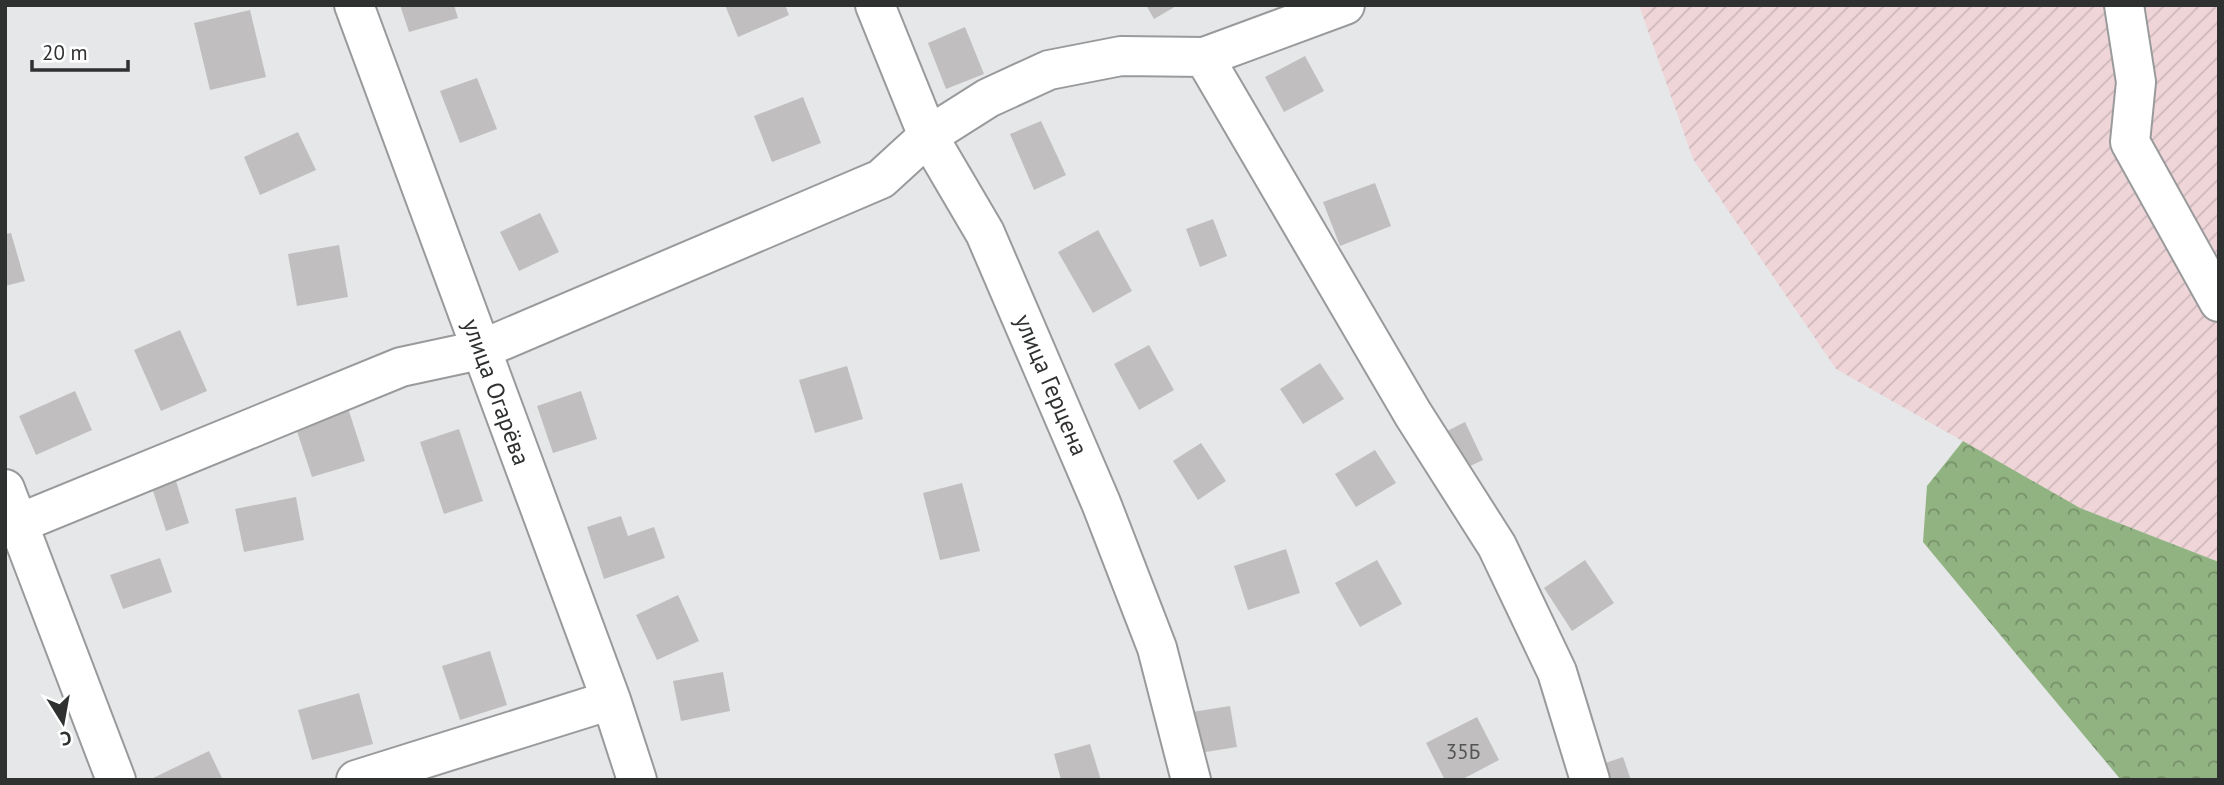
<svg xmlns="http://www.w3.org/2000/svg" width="2224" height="785" font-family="'PT Sans',sans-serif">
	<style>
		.industrial { fill: url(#industrial-furrows) }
		.forest { fill: url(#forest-crowns) }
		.building { fill: #c0bebf }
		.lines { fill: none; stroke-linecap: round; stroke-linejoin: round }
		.minor-casing { stroke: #999a9c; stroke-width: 42 }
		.minor { stroke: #fff; stroke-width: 38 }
		.labels { text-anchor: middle; stroke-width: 5; stroke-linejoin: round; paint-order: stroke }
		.number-label { font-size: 21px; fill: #535454 }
		.street-label { font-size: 24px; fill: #2f3030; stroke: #fff }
	</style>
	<defs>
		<pattern id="industrial-furrows" width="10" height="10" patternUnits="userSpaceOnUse" patternTransform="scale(1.75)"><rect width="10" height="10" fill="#f0d5d8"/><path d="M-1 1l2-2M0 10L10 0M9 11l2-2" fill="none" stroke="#ceb7ba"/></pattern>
		<pattern id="forest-crowns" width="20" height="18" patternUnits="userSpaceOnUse" patternTransform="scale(1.75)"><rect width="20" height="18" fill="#91b281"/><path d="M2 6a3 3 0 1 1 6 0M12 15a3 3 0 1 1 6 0" fill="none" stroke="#77916a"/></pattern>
	</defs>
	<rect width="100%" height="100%" fill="#e6e7e8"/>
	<path class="industrial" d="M1639,5H2219V562L2080,508L1836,369L1693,159Z"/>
	<path class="forest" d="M1963,441L2080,508L2219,562V780H2121L1923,542L1927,486Z"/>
	<path class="building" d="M400,5H454L458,18L409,32Z
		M725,5H785L789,15L738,37Z
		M1146,5H1178L1154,19Z
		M250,10L266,77L210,90L194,23Z
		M965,27L984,74L946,89L928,43Z
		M1305,56L1324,91L1284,112L1265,77Z
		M477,78L497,129L460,143L440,91Z
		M803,97L821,143L772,162L754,116Z
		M1041,121L1066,175L1034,190L1010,134Z
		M298,132L316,170L260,195L244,157Z
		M1375,183L1391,226L1340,246L1323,202Z
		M540,213L559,252L519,271L500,232Z
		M1213,219L1227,256L1200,267L1186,229Z
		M1098,230L1132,291L1093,313L1058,252Z
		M11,233L25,281L5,286V234Z
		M339,245L348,297L297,306L288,254Z
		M180,330L207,391L161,411L134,350Z
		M1149,345L1174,390L1139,410L1114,364Z
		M1320,363L1344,399L1303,424L1280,389Z
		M847,366L863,419L815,433L799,380Z
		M75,391L92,430L36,455L19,416Z
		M581,391L597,439L553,453L537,406Z
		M348,408L365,461L312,477L295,425Z
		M1465,422L1483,460L1453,474L1435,437Z
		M459,429L483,501L444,514L420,442Z
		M1201,443L1226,481L1198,500L1173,461Z
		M1375,450L1396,483L1356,507L1335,474Z
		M176,481L189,523L166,531L152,488Z
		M962,483L980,551L940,560L923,493Z
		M296,497L304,540L244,552L235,509Z
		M621,516L628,536L654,527L665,558L604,579L587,527Z
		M1286,549L1300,593L1248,610L1234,566Z
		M160,558L172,592L123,609L110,575Z
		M1377,560L1402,604L1360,627L1335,583Z
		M1585,560L1614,603L1572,631L1544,588Z
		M678,595L699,641L657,660L636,615Z
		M490,651L507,705L460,720L442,666Z
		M723,672L730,711L681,721L673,681Z
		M359,693L373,744L312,760L298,710Z
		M1230,706L1237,747L1199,753L1192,712Z
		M1477,717L1499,760L1461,780H1445L1426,743Z
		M1090,744L1101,780H1061L1054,754Z
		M209,751L223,780H149Z
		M1623,757L1631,780H1592L1588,769Z"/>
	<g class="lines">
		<defs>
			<path id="minor" d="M354,5L611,700L637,780
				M875,5L928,136L985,233L1101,503L1157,648L1191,780
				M2124,5L2136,82L2130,142L2219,302
				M1204,57L1413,414L1497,546L1557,672L1590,780
				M5,489L116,780
				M5,529L401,367L480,350L881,179L928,136L988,98L1049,70L1121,56L1204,57L1345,5
				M356,780L611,700"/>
		</defs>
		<use href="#minor" class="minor-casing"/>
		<use href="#minor" class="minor"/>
	</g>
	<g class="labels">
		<g class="number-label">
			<text x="1463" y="759">35Б</text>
		</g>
		<g class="street-label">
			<text transform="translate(1051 385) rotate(67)" y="8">улица Герцена</text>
			<text transform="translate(496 392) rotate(70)" y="8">улица Огарёва</text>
		</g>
	</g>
	<rect width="2224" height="785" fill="none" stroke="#2f3030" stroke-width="14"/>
	<g transform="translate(63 722) rotate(169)" stroke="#ffffff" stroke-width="5" paint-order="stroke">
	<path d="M0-5L12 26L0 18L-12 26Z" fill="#2f3030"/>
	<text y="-10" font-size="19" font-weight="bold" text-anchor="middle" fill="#2f3030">С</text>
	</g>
	<path d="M32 60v10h96v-10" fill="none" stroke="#2f3030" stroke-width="3.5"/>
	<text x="42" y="60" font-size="21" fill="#2f3030" stroke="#ffffff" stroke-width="5" paint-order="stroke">20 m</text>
</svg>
